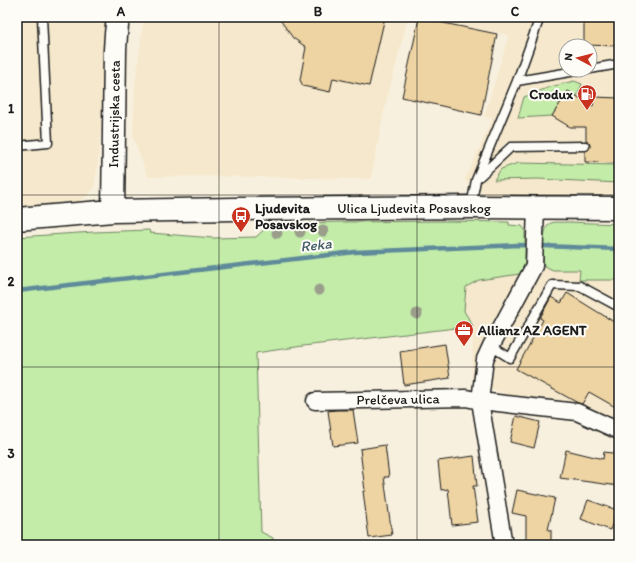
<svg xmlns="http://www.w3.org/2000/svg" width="636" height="562" font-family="Itim,sans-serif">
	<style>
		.built { fill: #f5e8cc; fill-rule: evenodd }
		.green { fill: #c2eca8; stroke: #6f8462 }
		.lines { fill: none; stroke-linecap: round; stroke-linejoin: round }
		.stream { stroke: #5f8a9a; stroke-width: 4.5 }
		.building { fill: #eed4a3; stroke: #1c1c1c }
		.lane-casing { stroke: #1c1c1c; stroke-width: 11 }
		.street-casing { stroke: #1c1c1c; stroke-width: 19 }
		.secondary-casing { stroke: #1c1c1c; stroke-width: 25 }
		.lane { stroke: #fdfcf7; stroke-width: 8 }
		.street { stroke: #fdfcf7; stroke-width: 16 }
		.secondary { stroke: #fdfcf7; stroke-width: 22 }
		.tree { fill: #9a9e8a }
		.grid { fill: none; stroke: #1c1c1c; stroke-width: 1; stroke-opacity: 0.55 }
		.labels { text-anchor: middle; stroke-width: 4; stroke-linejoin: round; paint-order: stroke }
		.poi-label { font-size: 14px; font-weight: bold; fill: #1c1c1c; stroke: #fdfcf7; text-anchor: start }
		.street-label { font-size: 14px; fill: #1c1c1c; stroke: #fdfcf7 }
		.water-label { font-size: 15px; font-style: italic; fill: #435c66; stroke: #fdfcf7 }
		.neatline { fill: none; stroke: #1c1c1c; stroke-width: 1.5 }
		.grid-label { font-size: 13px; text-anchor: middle; font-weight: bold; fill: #1c1c1c }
	</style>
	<rect width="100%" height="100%" fill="#f8f0de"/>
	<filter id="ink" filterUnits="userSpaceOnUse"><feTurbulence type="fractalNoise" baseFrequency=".025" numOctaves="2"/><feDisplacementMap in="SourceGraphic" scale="8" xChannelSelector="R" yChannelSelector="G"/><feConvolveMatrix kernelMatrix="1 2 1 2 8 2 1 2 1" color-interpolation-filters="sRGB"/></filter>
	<g filter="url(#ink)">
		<path class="built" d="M17,17H110L107,37L98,162L94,188L88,195L82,200L63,208L17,211Z
			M144,17H408L384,111L371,179L201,176L148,177L133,137L135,86Z
			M410,17H619V200L488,196L464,180L471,167L493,118L484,117L509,35L419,18ZM566,46H590V70H566Z
			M525,264L544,266L553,270H581L580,280H619V442L582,424L472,381L473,326L464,311L466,287L479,280L520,274Z"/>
		<path class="green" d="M574,81L582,84L577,96L568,91L552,116L518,118L524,97L550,87Z
			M518,163L619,165V183L538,179L494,180L501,169Z
			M447,221L509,222V225L522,226L525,230V264L520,274L479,280L466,287L464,311L473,326L303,346L256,353L261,532L273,538L274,545H17V237L94,232L149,230L150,233L214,238L256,237L270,224L342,222Z
			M566,222L619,224V280H579L580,270H553L544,266C543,257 541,227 551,223C555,221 562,223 566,222Z"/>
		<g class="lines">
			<path class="stream" d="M17,291L355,252L518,245L619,249"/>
		</g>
		<path class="building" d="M278,17H385L369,86L333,78L330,92L303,86L300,80L306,47L293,38Z
			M584,17H619V46L584,45Z
			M419,18L497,34L481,115L402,97Z
			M568,91L593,106L594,97L619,98V163L585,162V151L588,150L590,146L589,143L586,141V127H570L552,116Z
			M567,293L619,325V409L589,392L582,404L578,403L516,369L543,320L540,318L551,297L561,303Z
			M445,344L450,378L404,385L400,351Z
			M336,410H353L358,443L333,446L328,411Z
			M516,416L540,422L534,448L510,442Z
			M385,445L389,477H384L392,535L369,538L363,491H365L360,449Z
			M566,450L603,459L604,452L619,454V486L560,478Z
			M474,456L477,486H473L478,522L452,525L448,489L441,490L438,461Z
			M517,490L555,498L548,530H551V545H526V516L512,513Z
			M588,500L617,510L610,530L581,519Z"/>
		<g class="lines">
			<defs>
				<path id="lane" d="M590,69L619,64
					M517,81L582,70
					M17,146L48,143L42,17
					M480,176L511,147L585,146
					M471,206L476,180L517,81L540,17
					M491,346L510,358L552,285L580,286L619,307"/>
				<path id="street" d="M315,401L466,398L480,401L577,412L619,431
					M504,545L480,401L485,359L491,346L534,266L536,207"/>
				<path id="secondary" d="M113,211L115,50L116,34L118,17
					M17,219L113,211L235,209L470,207L619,208"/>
			</defs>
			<use href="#lane" class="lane-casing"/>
			<use href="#street" class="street-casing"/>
			<use href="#secondary" class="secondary-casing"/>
			<use href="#lane" class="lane"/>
			<use href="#street" class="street"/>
			<use href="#secondary" class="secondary"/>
		</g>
		<g class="tree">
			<circle cx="323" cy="231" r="5.5"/>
			<circle cx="300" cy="232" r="5.5"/>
			<circle cx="277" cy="233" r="5.5"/>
			<circle cx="319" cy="290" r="5.5"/>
			<circle cx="417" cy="314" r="5.5"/>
		</g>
	</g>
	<path class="grid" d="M219,17V545M417,17V545M17,195H619M17,367H619"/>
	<defs>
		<symbol id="fuel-pin" viewBox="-11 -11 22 30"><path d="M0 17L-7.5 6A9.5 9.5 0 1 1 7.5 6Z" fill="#c8321e" stroke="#fdfcf7"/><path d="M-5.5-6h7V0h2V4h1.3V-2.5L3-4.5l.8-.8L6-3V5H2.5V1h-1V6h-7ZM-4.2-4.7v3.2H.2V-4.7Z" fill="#fff"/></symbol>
		<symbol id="bus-pin" viewBox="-11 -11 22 30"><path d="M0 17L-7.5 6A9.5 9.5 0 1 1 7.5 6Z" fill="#c8321e" stroke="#fdfcf7"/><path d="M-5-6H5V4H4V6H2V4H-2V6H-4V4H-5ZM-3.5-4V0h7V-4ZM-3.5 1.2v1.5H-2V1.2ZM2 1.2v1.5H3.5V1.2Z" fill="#fff"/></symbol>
		<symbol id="office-pin" viewBox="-11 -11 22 30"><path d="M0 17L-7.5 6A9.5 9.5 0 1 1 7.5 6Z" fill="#c8321e" stroke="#fdfcf7"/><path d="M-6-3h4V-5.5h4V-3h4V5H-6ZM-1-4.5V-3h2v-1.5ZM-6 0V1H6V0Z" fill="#fff"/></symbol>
	</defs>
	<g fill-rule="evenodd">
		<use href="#fuel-pin" x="576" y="83" width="22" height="30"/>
		<use href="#bus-pin" x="230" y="205" width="22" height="30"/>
		<use href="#office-pin" x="453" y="319" width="22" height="30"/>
	</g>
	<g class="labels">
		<g class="poi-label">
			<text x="573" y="99" text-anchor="end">Crodux</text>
			<text x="255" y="213">Ljudevita<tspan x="255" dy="16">Posavskog</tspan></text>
			<text x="478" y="335">Allianz AZ AGENT</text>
		</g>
		<g class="street-label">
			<text transform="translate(114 114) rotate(-89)" y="5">Industrijska cesta</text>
			<text x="414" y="213">Ulica Ljudevita Posavskog</text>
			<text transform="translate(398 399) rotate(-1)" y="5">Prelčeva ulica</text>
		</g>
		<g class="water-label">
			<text transform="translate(316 245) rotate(-7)" y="5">Reka</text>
		</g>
	</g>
	<rect width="636" height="562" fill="none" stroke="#fdfcf7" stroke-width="44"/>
	<g transform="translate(578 58) rotate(277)"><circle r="19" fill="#fdfcf7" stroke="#a3a29f"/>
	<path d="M0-3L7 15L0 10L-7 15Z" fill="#c8321e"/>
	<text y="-6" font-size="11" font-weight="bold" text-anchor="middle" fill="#1c1c1c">N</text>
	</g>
	<rect x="22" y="22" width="592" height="518" class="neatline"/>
	<g class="grid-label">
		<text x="121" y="16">A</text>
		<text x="318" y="16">B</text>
		<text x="515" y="16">C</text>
		<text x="11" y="113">1</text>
		<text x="11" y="286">2</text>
		<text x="11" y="458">3</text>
	</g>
</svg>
